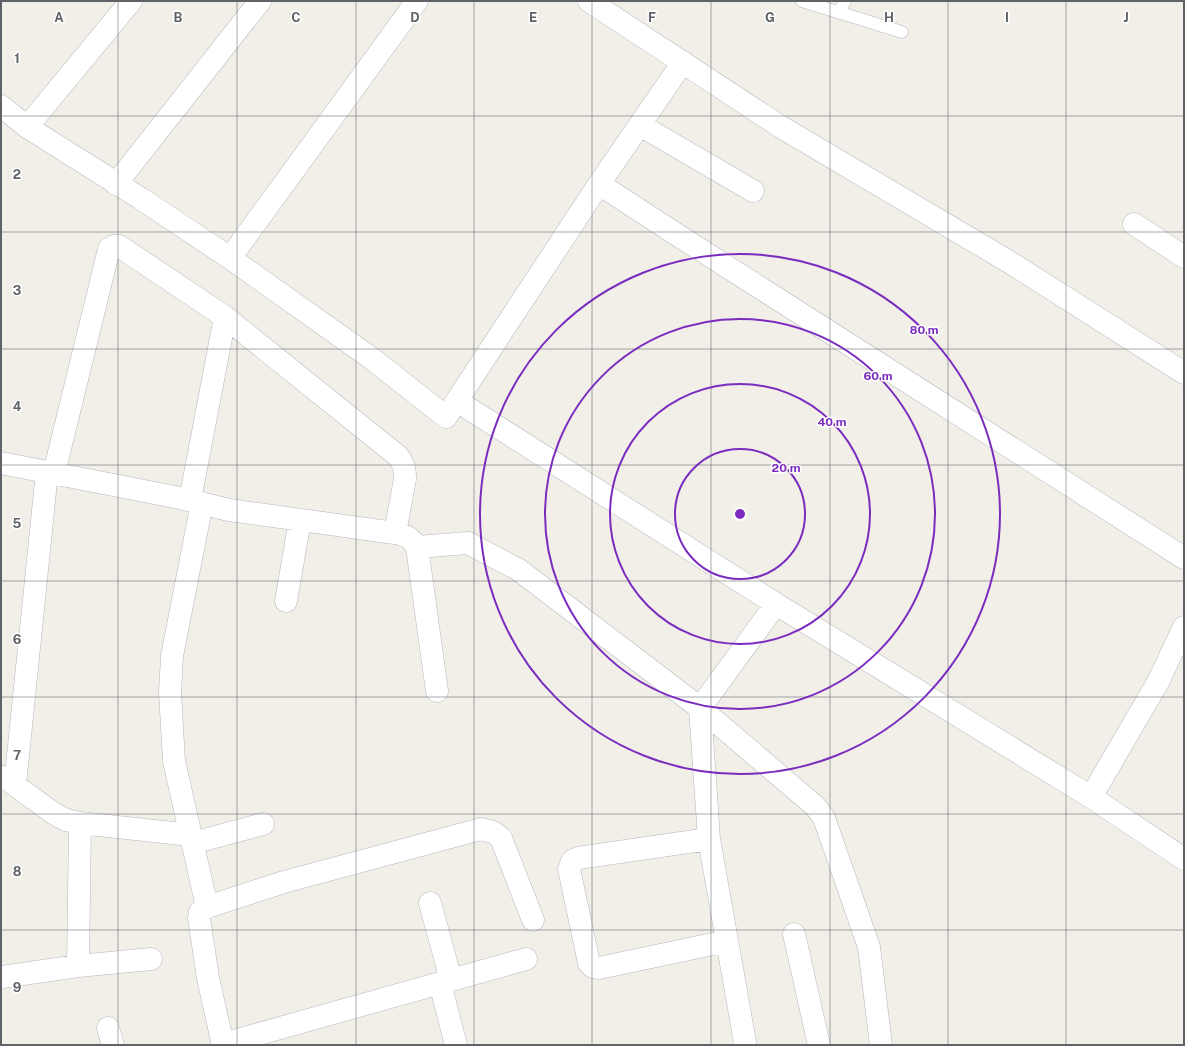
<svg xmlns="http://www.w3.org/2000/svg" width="1185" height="1046" font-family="'Public Sans',sans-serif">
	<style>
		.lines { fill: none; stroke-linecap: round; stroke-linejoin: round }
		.service-casing { stroke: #b5b8bc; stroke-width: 13 }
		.minor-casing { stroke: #b5b8bc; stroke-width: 23 }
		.service { stroke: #fff; stroke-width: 12 }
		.minor { stroke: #fff; stroke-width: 22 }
		.grid { fill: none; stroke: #5f6368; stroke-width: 1; stroke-opacity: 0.55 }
		.ring { fill: none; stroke: #7b2cbf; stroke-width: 2 }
		.grid-label { font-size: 13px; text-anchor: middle; font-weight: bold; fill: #5f6368; stroke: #fff; stroke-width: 3; stroke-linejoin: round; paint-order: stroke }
		.centre { fill: #7b2cbf; stroke: #fff; stroke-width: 2 }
		.ring-label { font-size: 12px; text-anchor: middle; font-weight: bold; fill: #7b2cbf; stroke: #fff; stroke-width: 3; stroke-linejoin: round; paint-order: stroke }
	</style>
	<rect width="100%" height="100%" fill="#f1efe8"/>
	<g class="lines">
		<defs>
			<path id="service" d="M802,1L902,32
				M839,12L845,1"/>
			<path id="minor" d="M589,1L781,127L1011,263L1184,373
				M1,106L27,127L140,198L230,258L371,358L446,417L599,184L683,62
				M640,125L753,191
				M27,127L131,1
				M116,184L260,1
				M599,184L682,238L1184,558
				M1134,224L1184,257
				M230,258L417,1
				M457,401L776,604L1091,797
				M1,463L180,498L229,510L395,533C406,535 410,537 417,547L437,691
				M54,473L109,249L114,246H119L225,317L398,456C404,464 405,469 405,479L395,533
				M190,500L225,317
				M202,503L172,656L170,692L174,761L207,907
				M417,547L468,543L519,570L700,708L815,806L824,818L869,947L881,1045
				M286,601L300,520
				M1184,627L1158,682L1091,797L1184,859
				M4,777L53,813L66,820L80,823L191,835
				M15,785L47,472
				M709,839L578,858L572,861L569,869L589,963L593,967L599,968L727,941
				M193,843L263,824
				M430,903L451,980
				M794,934L819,1045
				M78,966L80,823
				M2,977L78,966L151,959
				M440,983L456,1045
				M108,1028L113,1045
				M223,1044L526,959
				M223,1045L208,978L199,918L200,912L207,907L284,882L481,829L493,832L501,838L533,920
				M744,1045L745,1042L709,839L700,708L776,604"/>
		</defs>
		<use href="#service" class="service-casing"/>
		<use href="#minor" class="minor-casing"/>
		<use href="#service" class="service"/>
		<use href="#minor" class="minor"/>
	</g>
	<path class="grid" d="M118,1V1045M237,1V1045M356,1V1045M474,1V1045M592,1V1045M711,1V1045M830,1V1045M948,1V1045M1066,1V1045M1,116H1184M1,232H1184M1,349H1184M1,465H1184M1,581H1184M1,697H1184M1,814H1184M1,930H1184"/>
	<g class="ring">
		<circle cx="740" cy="514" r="65"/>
		<circle cx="740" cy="514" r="130"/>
		<circle cx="740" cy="514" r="195"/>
		<circle cx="740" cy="514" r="260"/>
	</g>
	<g class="grid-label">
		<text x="59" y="22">A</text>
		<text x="178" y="22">B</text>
		<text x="296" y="22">C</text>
		<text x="415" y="22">D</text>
		<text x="533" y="22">E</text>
		<text x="652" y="22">F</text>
		<text x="770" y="22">G</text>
		<text x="889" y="22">H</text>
		<text x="1007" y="22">I</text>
		<text x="1126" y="22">J</text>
		<text x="17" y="63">1</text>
		<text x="17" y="179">2</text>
		<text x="17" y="295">3</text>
		<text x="17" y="411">4</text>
		<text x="17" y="528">5</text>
		<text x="17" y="644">6</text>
		<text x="17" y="760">7</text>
		<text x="17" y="876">8</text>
		<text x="17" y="992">9</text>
	</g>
	<circle cx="740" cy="514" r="6" class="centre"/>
	<g class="ring-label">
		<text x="924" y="334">80 m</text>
		<text x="878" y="380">60 m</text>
		<text x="832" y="426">40 m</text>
		<text x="786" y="472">20 m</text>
	</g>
	<rect width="1185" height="1046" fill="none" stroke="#5f6368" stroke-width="4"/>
</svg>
